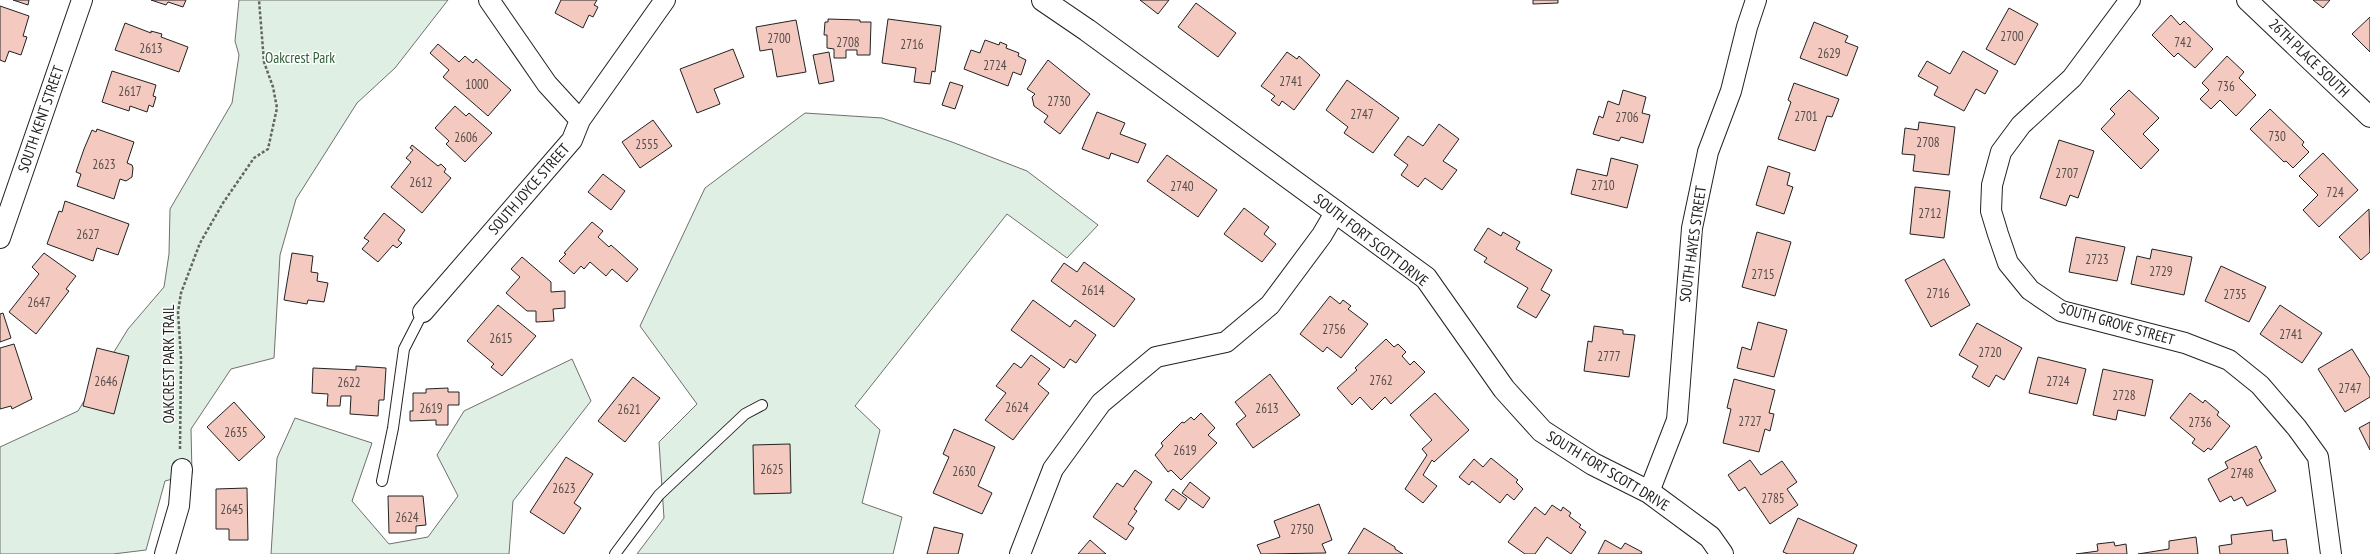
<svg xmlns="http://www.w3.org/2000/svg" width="2370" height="554" font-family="'PT Sans Narrow',sans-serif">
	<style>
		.green { fill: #e0efe3; stroke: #6f6f6f }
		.building { fill: #f3c9c0; stroke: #222 }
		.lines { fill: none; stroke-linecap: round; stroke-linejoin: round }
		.service-casing { stroke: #222; stroke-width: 12 }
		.minor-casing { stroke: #222; stroke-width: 22 }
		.tertiary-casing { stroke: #222; stroke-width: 24 }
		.path { stroke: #646464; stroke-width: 2.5; stroke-dasharray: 3 2; stroke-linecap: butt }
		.service { stroke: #fff; stroke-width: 10 }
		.minor { stroke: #fff; stroke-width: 20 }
		.tertiary { stroke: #fff; stroke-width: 22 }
		.labels { text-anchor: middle; stroke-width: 3; stroke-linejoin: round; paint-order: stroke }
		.number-label { font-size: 13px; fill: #564c4a }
		.park-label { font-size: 15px; fill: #2f5e38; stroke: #fff }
		.street-label { font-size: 15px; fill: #222; stroke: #fff }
	</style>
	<rect width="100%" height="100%" fill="#fff"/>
	<path class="green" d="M239,0H448L395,68L357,103L296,199L280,255L274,358L231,369L191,429L192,474L165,481L146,550L113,554H0V447L78,411L128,329L164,287L169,254L170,209L232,103L239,55L235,41Z
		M805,113L882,118L952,142L1027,171L1098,225L1067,258L1007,214L855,406L880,430L862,503L902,517L893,554H637L664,518L659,442L697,404L640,326L705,188Z
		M572,359L591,401L513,501L509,554H271L277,458L295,418L372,443L352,501L389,544L428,537L458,496L437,455L464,411Z"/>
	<path class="building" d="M13,0H29L28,5Z
		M151,0H186L183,7L168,2L166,5Z
		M561,0H597L594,5L598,7L593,17L589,15L583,28L555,13Z
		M1140,0H1169L1158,14Z
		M1533,0H1558V3L1533,4Z
		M2313,0H2330L2323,8Z
		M1196,3L1236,33L1218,57L1178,27Z
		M0,6L29,16L23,36L27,37L21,55L9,51L5,62L0,60Z
		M2009,8L2038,24L2015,65L1986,49Z
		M2171,15L2180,25L2184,21L2213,49L2195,68L2178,53L2174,57L2152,35Z
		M2370,17V52L2352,34Z
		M828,19L860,20V22H871L870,55H857V50H846V58H834V49L827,48V35H824L825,22H828Z
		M888,19L941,26L935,72L932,71L930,84L914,82L916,68L882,63Z
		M796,20L806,72L777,77L772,49L760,51L756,27Z
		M1814,22L1848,36L1845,42L1858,47L1847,76L1800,58Z
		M125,23L151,33V31L162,34L161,37L188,47L179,72L115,50Z
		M985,40L999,45L1000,42L1007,45L1006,48L1019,53L1018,56L1026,60L1021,75L1013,72L1008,86L964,69L971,50L980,53Z
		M438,44L459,62L465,56L473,63L476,59L511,90L488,116L443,77L449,70L430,53Z
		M733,49L744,77L714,89L720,104L697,113L680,69Z
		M1963,51L1998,71L1985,94L1976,89L1964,111L1934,95L1938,87L1918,76L1927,61L1950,74Z
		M829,52L834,81L819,84L813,55Z
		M1287,52L1297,59L1299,56L1320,75L1294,110L1282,101L1279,106L1271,100L1275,96L1261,86Z
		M2227,56L2244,72L2239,78L2256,95L2236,116L2220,100L2211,109L2200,99L2209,90L2202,83Z
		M1048,60L1090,94L1060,134L1044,122L1048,116L1034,106L1032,97L1035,94L1027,89Z
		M112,71L156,85L153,96L156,97L153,107L149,105L147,112L130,106L129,111L102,102Z
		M1347,80L1399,118L1373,153L1344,133L1348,127L1326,110Z
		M950,82L963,86L955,109L942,105Z
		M1794,83L1839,99L1832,117L1827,116L1815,151L1778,139L1791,102L1788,100Z
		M1623,90L1646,97L1642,113L1650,115L1643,143L1621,137L1619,141L1593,134L1599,116L1603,118L1608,101L1619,105Z
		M2129,90L2159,118L2143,134L2159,150L2141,169L2101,129L2115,114L2110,109Z
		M455,106L466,116L469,113L492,133L465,162L446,144L449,141L435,128Z
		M2270,109L2304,142L2302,145L2309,152L2293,168L2286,161L2284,162L2250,129Z
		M1097,112L1125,123L1120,134L1146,144L1138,163L1111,153L1109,159L1082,149Z
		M653,120L672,146L640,168L622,142Z
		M1919,122L1955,127L1949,175L1913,171L1915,155L1902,154L1905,128L1918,130Z
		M1439,124L1459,139L1443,161L1457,170L1442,190L1425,178L1418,187L1401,175L1408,165L1394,155L1408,136L1423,146Z
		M97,129L134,142L127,163L132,165L133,168L132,177L126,181L120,179L114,199L77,186L81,174L76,172L84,149L92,130L96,132Z
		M2059,140L2094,151L2078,198L2070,195L2066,206L2040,198Z
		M412,145L438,166L441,164L446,169L444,172L451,178L422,213L391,187L411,162L406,158L413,150L410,148Z
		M2323,153L2358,190L2319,227L2303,210L2318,195L2299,176Z
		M1167,155L1217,190L1198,217L1147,181Z
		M1611,158L1638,165L1627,208L1571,194L1577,169L1607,176Z
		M1768,166L1790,173L1787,185L1793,187L1784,214L1756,205Z
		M603,174L625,191L611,210L588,192Z
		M1915,187L1950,191L1944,238L1910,234Z
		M65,201L129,224L118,255L97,248L93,261L47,244L59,211L62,212Z
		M1244,208L1269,227L1264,234L1276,244L1262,262L1224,234Z
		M2369,209L2370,252L2361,260L2339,237Z
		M384,213L405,230L398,240L402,243L397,248L393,245L378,262L362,249L369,241L364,238Z
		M592,222L603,231L598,237L609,247L611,245L638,269L627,282L612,269L606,276L590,262L584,269L581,266L574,274L559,261L566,254L564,253Z
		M1488,228L1501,236L1503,232L1520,242L1516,249L1552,270L1541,290L1550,295L1536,318L1517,307L1528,288L1484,262L1487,258L1474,250Z
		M1757,232L1791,242L1775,296L1742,287Z
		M2076,237L2125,247L2117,281L2069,272Z
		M2152,249L2192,257L2184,295L2131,284L2137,256L2150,259Z
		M44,253L76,276L66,289L69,291L36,334L9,312L39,274L32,267Z
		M292,253L313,256L311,272L318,273L317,281L328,283L324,302L308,300L307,304L284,300Z
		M522,257L551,282V292L565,291V308L553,309L554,321L536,322V311H527L506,293L520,277L511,269Z
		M1944,259L1970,305L1931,327L1905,280Z
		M1084,262L1135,299L1114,327L1051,281L1064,263L1077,272Z
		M2221,266L2266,287L2249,322L2205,301Z
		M1330,296L1340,304L1343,300L1351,306L1348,309L1368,324L1341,358L1327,347L1323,352L1300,334Z
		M1033,300L1070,327L1075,320L1096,335L1076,363L1070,359L1064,368L1011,330Z
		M498,305L536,336L502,376L491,367L494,364L467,341Z
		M2280,305L2322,333L2302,363L2260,334Z
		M3,313L11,338L0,342V314Z
		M1758,322L1787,330L1774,377L1737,368L1742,347L1751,350Z
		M1977,323L2022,348L2004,380L1996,375L1989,387L1972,377L1978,366L1959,355Z
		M1594,326L1623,330V334L1635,335L1629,377L1584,371L1588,341L1592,342Z
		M1386,339L1394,347L1398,344L1406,352L1402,356L1410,365L1414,361L1425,372L1391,404L1385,397L1372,410L1360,397L1352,405L1337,388L1357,370L1355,368Z
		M14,344L32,399L12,409L11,406L0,409V348Z
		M97,348L129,356L114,414L83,406Z
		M2352,349L2370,378V397L2345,412L2318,369Z
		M1031,355L1050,369L1038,384L1049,393L1013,440L985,420L1006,393L996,386L1014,363L1021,368Z
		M2038,357L2086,369L2077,404L2029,393Z
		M356,366L386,368L384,400H379L378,416L350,414L351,396H341L340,406H327L328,394L312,393L313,368L356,370Z
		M2103,369L2153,380L2145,416L2118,410L2116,420L2093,415Z
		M1270,374L1300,415L1253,448L1236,424L1246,416L1235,402Z
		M633,377L660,398L625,442L598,421Z
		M1734,379L1775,390L1769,413L1774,414L1770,431L1765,429L1759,452L1723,443L1731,409L1727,408Z
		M448,388V392H459V405H448V425H436V420L410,421V411H413V393H426V389Z
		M1435,393L1469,430L1434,462L1432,460L1423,475L1437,486L1423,503L1405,489L1427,455L1422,449L1432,440L1410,415Z
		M2190,393L2203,403L2205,400L2219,412L2217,415L2230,426L2211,450L2208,448L2204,452L2192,443L2195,439L2170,418Z
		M234,402L265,437L239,461L207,427Z
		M1201,413L1215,428L1208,435L1217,443L1181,480L1171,470L1168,472L1155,455L1163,446L1161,443L1182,422L1184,423L1191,417L1194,420Z
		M2370,422V450L2359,428Z
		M954,429L995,447L978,486L992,493L982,514L933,493L949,457L943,454Z
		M790,444L791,493L754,494L753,445Z
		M2256,446L2262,458L2259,460L2276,491L2247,506L2242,497L2234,501L2231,496L2220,502L2208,479L2228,468L2225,462Z
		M566,457L593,474L574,503L581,508L564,534L530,512Z
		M1491,458L1518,480L1516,482L1523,489L1514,500L1507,494L1500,503L1472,481L1469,485L1459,477L1474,459L1483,467Z
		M1750,460L1761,475L1782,461L1797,482L1787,489L1798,505L1770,524L1745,487L1739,491L1728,475Z
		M1135,470L1152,482L1134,509L1137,511L1128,524L1134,528L1126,540L1093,517L1117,483L1123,487Z
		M1190,482L1210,498L1203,508L1182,493Z
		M247,488L248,540H229V529H216V489Z
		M1173,489L1187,499L1179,510L1165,500Z
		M388,496H423L426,525L416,526V533H389Z
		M1319,504L1332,540L1322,544L1326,553L1261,554L1257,545L1280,537L1274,521Z
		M1552,505L1561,511L1563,507L1571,513L1569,516L1581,525L1579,527L1586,532L1571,554L1547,537L1535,554H1525L1508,542L1535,507L1545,515Z
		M1798,518L1857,545L1853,554H1788L1783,552Z
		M934,527L963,534L958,554H927Z
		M1364,528L1395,547V549L1403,554H1348Z
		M2272,530L2273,541L2286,539L2288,554H2220L2219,546L2232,544L2231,535Z
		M2196,537L2198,554H2138L2169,549V541Z
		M1090,540L1106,554H1078Z
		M1605,540L1621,549L1625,543L1642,552L1641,554H1598Z
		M2114,542L2115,546L2126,544L2127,554H2076L2098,551L2097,544Z"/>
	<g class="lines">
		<defs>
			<path id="service" d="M382,481L393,428L404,349L423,312
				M615,554L659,495L745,414L762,405"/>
			<path id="minor" d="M489,0L547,84L580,120
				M2130,0L2072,78L2021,125L2001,152L1992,185L1991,211L1998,234L2008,263L2030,290L2061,311L2185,343L2229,360L2260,385L2297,428L2318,457L2331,554
				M2247,0L2370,117
				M0,238L82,0
				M423,312L572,140L580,120L665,0
				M1649,492L1677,420L1692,228L1708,152L1731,91L1747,27L1756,0
				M165,554L179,506L182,469
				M1020,554L1053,469L1101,403L1156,357L1226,342L1270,305L1322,235L1336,211"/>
			<path id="tertiary" d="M1043,0L1087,30L1426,278L1504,389L1542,431L1593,464L1649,492L1710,537L1722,554"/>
		</defs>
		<use href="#service" class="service-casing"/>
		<use href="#minor" class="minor-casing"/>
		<use href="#tertiary" class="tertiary-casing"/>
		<path class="path" d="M180,449L181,358L178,312L181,293L200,243L223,203L254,158L268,149L277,108L273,87L264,62L259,0"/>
		<use href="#service" class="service"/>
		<use href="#minor" class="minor"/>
		<use href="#tertiary" class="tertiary"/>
	</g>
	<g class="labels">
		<g class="number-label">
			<text x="2012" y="41">2700</text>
			<text x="779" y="43">2700</text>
			<text x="848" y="47">2708</text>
			<text x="2183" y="47">742</text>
			<text x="912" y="49">2716</text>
			<text x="151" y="53">2613</text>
			<text x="1829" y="58">2629</text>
			<text x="995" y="70">2724</text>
			<text x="1291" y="86">2741</text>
			<text x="477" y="89">1000</text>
			<text x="2226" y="91">736</text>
			<text x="130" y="96">2617</text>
			<text x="1059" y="106">2730</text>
			<text x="1362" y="119">2747</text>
			<text x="1806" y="121">2701</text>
			<text x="1627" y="122">2706</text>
			<text x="2277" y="141">730</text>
			<text x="466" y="142">2606</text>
			<text x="1928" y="147">2708</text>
			<text x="647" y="149">2555</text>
			<text x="104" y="169">2623</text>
			<text x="2067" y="178">2707</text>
			<text x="421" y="187">2612</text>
			<text x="1603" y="190">2710</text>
			<text x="1182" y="191">2740</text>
			<text x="2335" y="197">724</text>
			<text x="1930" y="218">2712</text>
			<text x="88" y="239">2627</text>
			<text x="2097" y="264">2723</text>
			<text x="2161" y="276">2729</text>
			<text x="1763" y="279">2715</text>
			<text x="1093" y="295">2614</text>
			<text x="1938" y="298">2716</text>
			<text x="2235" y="299">2735</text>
			<text x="39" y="307">2647</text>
			<text x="1334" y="334">2756</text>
			<text x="2291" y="339">2741</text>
			<text x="501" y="343">2615</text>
			<text x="1990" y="357">2720</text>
			<text x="1609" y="361">2777</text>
			<text x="1381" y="385">2762</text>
			<text x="106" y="386">2646</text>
			<text x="2058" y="386">2724</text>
			<text x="349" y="387">2622</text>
			<text x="2350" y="393">2747</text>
			<text x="2124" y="400">2728</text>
			<text x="1017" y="412">2624</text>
			<text x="431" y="413">2619</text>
			<text x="1267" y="413">2613</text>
			<text x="629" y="414">2621</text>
			<text x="1750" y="426">2727</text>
			<text x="2200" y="427">2736</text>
			<text x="236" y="437">2635</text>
			<text x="1185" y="455">2619</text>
			<text x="772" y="474">2625</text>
			<text x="964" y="476">2630</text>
			<text x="2242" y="478">2748</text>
			<text x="564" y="493">2623</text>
			<text x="1773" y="503">2785</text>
			<text x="232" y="514">2645</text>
			<text x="407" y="522">2624</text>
			<text x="1302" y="534">2750</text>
		</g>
		<g class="park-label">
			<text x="300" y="63">Oakcrest Park</text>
		</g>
		<g class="street-label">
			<text transform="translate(2309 58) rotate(44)" y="5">26TH PLACE SOUTH</text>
			<text transform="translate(41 119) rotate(-71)" y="5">SOUTH KENT STREET</text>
			<text transform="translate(529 189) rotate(-49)" y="5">SOUTH JOYCE STREET</text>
			<text transform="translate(1371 240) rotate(38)" y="5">SOUTH FORT SCOTT DRIVE</text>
			<text transform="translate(1693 244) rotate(-82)" y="5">SOUTH HAYES STREET</text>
			<text transform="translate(2117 324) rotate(16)" y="5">SOUTH GROVE STREET</text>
			<text transform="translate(169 364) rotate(-90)" y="5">OAKCREST PARK TRAIL</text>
			<text transform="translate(1608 471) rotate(31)" y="5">SOUTH FORT SCOTT DRIVE</text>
		</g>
	</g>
</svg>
